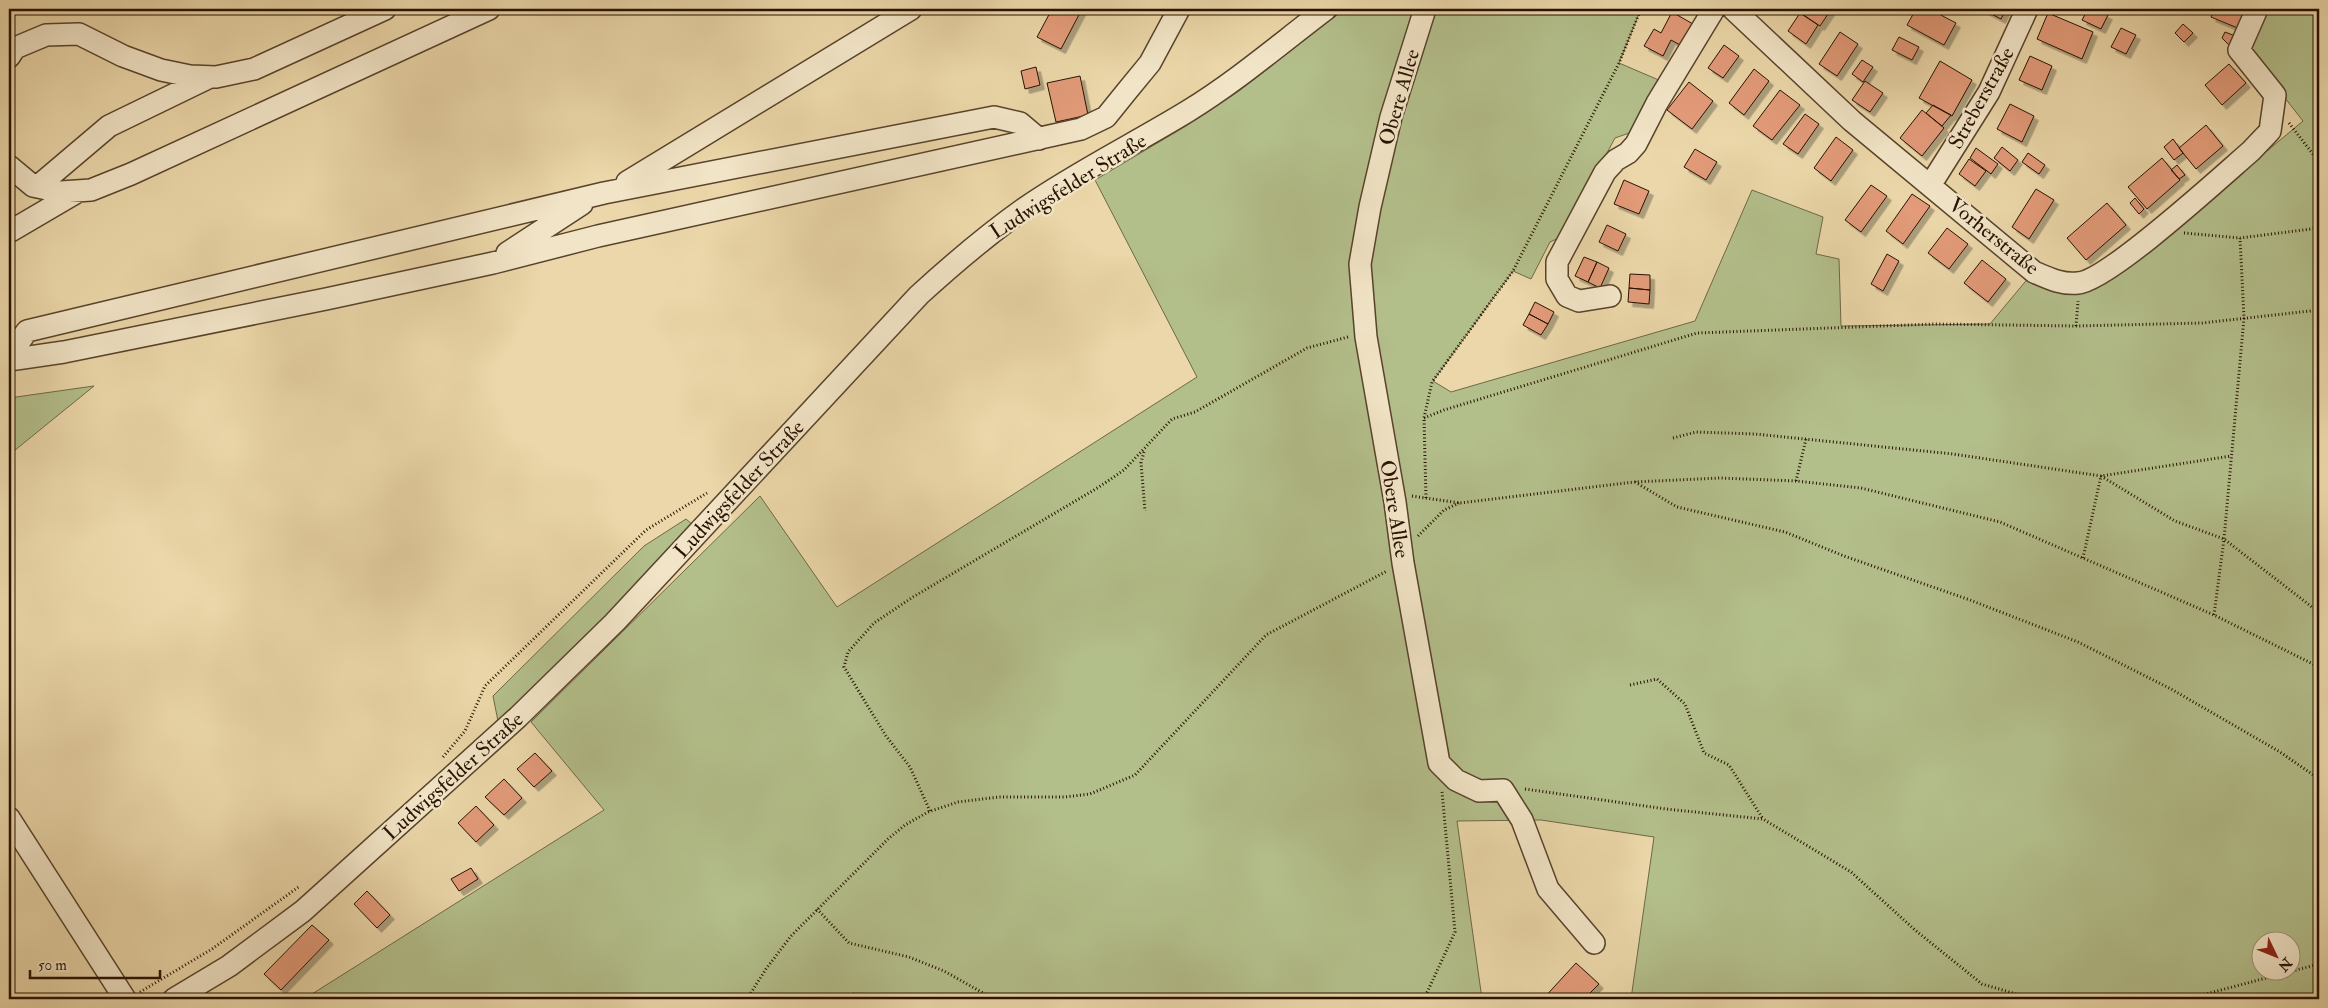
<svg xmlns="http://www.w3.org/2000/svg" width="2328" height="1008" font-family="'IM FELL Double Pica',serif">
	<style>
		.green { fill: #b3bf8b; stroke: #6d6846; fill-rule: evenodd }
		.building { fill: #e39b79; stroke: #271202; filter: url(#shadow) }
		.lines { fill: none; stroke-linecap: round; stroke-linejoin: round }
		.minor-casing { stroke: #58432c; stroke-width: 24 }
		.path { stroke: #271202; stroke-width: 3; stroke-dasharray: 1 2.5; stroke-linecap: butt }
		.minor { stroke: #f2e5c7; stroke-width: 21 }
		.labels { text-anchor: middle; stroke-width: 5; stroke-linejoin: round; paint-order: stroke }
		.street-label { font-size: 21px; fill: #271202; stroke: #f2e5c7 }
	</style>
	<defs>
		<filter id="shadow"><feDropShadow dx="4.5" dy="4.5" stdDeviation="0" flood-color="#0004"/></filter>
	</defs>
	<rect width="100%" height="100%" fill="#ebd7a9"/>
	<filter id="stains"><feTurbulence type="fractalNoise" baseFrequency=".004" numOctaves="4"/><feColorMatrix values="0 0 0 0 .2 0 0 0 0 .09 0 0 0 0 .02 0 0 0 .5 -.17"/></filter>
	<radialGradient id="worn" r=".72"><stop offset=".6" stop-color="#630" stop-opacity="0"/><stop offset="1" stop-color="#630" stop-opacity=".3"/></radialGradient>
	<path class="green" d="M1345,9H1641L1619,63L1661,81L1635,131L1615,138L1563,236L1550,242L1531,279L1513,271L1433,381L1451,392L1695,321L1752,190L1823,217L1816,254L1839,259L1841,326L1990,324L2030,276L2119,274L2303,121L2248,51L2266,9H2319V999H1631L1654,837L1541,820L1457,821L1482,999H304L604,810L531,722L760,496L837,607L1197,377L1095,180L1186,126L1239,91ZM2260,940H2290V970H2260Z
		M94,386L9,455V398Z
		M686,519L693,525L611,613L499,726L493,696L644,546Z"/>
	<path class="building" d="M1052,9H1082L1061,49L1037,37Z
		M1801,9H1827L1830,11L1820,26L1799,12Z
		M1916,9H1939L1937,13L1956,23L1944,45L1907,25Z
		M1982,9H2006L2001,19Z
		M2088,9H2094L2108,15L2101,29L2082,20Z
		M2214,9H2249L2240,29L2211,17Z
		M1672,12L1693,24L1682,46L1671,40L1663,56L1644,46L1654,29L1661,33Z
		M1800,13L1818,25L1806,44L1788,31Z
		M2048,13L2093,32L2082,59L2037,39Z
		M2183,24L2193,33L2184,42L2175,33Z
		M2121,28L2136,35L2126,54L2111,47Z
		M1840,32L1858,44L1837,76L1819,64Z
		M2225,32L2238,37L2233,49L2222,38Z
		M1899,37L1919,47L1912,60L1892,50Z
		M1724,45L1739,56L1723,78L1708,68Z
		M2030,56L2052,66L2042,90L2019,80Z
		M1862,60L1873,67L1863,82L1852,74Z
		M1940,61L1972,80L1952,116L1919,98Z
		M2229,64L2246,83L2222,105L2205,85Z
		M1036,67L1040,85L1025,89L1021,71Z
		M1754,69L1769,81L1744,115L1729,103Z
		M1080,76L1088,115L1056,122L1047,83Z
		M1865,81L1883,93L1870,112L1852,100Z
		M1689,82L1713,101L1692,129L1667,110Z
		M1780,90L1800,105L1772,140L1753,126Z
		M2010,104L2034,116L2022,142L1997,129Z
		M1933,105L1951,115L1942,126L1926,113Z
		M1922,110L1944,128L1922,156L1900,138Z
		M1805,114L1819,124L1798,154L1783,144Z
		M2206,125L2223,146L2196,169L2179,148Z
		M1836,137L1853,150L1831,181L1814,168Z
		M2173,139L2183,153L2174,160L2164,147Z
		M2002,147L2018,160L2010,171L1994,158Z
		M1976,148L1998,164L1991,174L1970,158Z
		M1695,149L1717,162L1706,180L1684,167Z
		M2028,153L2045,165L2039,174L2022,162Z
		M2162,158L2180,180L2147,209L2128,187Z
		M1969,159L1986,171L1975,186L1959,174Z
		M2177,165L2185,175L2179,179L2171,170Z
		M1624,180L1649,191L1639,214L1614,204Z
		M1871,185L1887,196L1861,232L1845,220Z
		M2036,189L2054,200L2029,239L2012,227Z
		M1912,194L1930,206L1903,244L1886,231Z
		M2135,198L2144,209L2139,214L2130,203Z
		M2107,203L2126,225L2086,260L2067,238Z
		M1607,225L1626,234L1618,251L1599,242Z
		M1947,228L1968,244L1949,269L1928,253Z
		M1887,254L1899,261L1883,291L1871,284Z
		M1584,257L1597,262L1588,282L1575,276Z
		M1982,260L2006,279L1988,302L1964,283Z
		M1597,262L1609,268L1600,288L1588,282Z
		M1630,274L1650,275V290L1629,288Z
		M1629,288L1650,290L1649,304L1628,302Z
		M1535,302L1554,312L1548,324L1529,314Z
		M1529,314L1548,324L1541,335L1523,325Z
		M535,753L552,771L534,787L517,769Z
		M504,779L522,798L504,815L485,797Z
		M476,806L494,825L476,842L458,823Z
		M471,868L478,879L459,891L451,879Z
		M367,891L390,915L377,928L354,904Z
		M312,925L329,940L281,990L264,974Z
		M1576,963L1599,984L1584,999H1543Z"/>
	<g class="lines">
		<defs>
			<path id="minor" d="M1425,9L1391,117L1370,207L1360,264L1366,337L1395,502L1403,563L1439,763L1456,780L1479,791L1503,790L1522,820L1548,889L1594,943
				M1733,9L1852,121L2034,272C2048,278 2062,285 2078,283C2108,281 2222,176 2251,151L2270,131L2275,95L2239,50L2257,9
				M9,57L15,48L46,35L79,34L123,56L161,70L190,76L216,77L254,69L385,9
				M9,166L33,186L61,192L91,190L131,174L489,9
				M627,182L911,9
				M1931,184L1989,92L2027,9
				M37,187L109,126L210,77
				M9,232L79,191
				M507,253L582,204
				M1610,296L1579,301L1567,296L1557,279V262L1605,172L1616,160L1628,153L1636,144L1657,103L1714,9
				M9,356L27,331L604,193L994,117L1020,123L1039,139
				M9,360L64,352L326,299L493,263L598,236L1081,129L1106,117L1127,91L1150,63L1179,9
				M9,818L125,999
				M174,999L229,966L303,911L518,717L615,622L919,295C953,264 987,235 1025,208C1077,172 1134,144 1188,111C1237,81 1281,43 1326,9"/>
		</defs>
		<use href="#minor" class="minor-casing"/>
		<path class="path" d="M2289,123L2319,162
			M2184,233L2240,238L2319,228
			M2076,326L2078,301
			M1424,418L1444,410L1697,333L1935,324L2076,326L2202,323L2319,310
			M1673,438L1696,432L1755,434L1953,454L2101,476L2231,456
			M1144,452L1141,463L1145,511
			M1796,481L1806,439
			M1635,482L1677,507L1785,532L1844,556L1970,600L2078,642L2171,689L2280,752L2319,779
			M1412,496L1460,503L1634,482L1720,478L1796,481L1861,488L2000,522L2214,615L2319,667
			M1426,498L1424,418L1432,382L1513,271L1619,63L1641,9
			M1418,536L1444,510L1459,503
			M2083,558L2101,476L2175,521L2224,539L2312,607L2319,605
			M2214,615L2224,539L2244,318L2240,238
			M1630,685L1657,679L1685,704L1704,753L1729,765L1763,819
			M443,757L465,731L485,686L646,530L707,493
			M1525,789L1666,809L1763,819L1851,872L1915,930L1982,984L2033,999
			M930,811L910,767L886,736L844,667L848,652L874,623L913,597L1099,487L1124,470L1172,419L1195,412L1307,348L1348,337
			M817,909L849,943L909,957L944,971L992,998
			M140,992L212,949L300,886
			M747,999L766,969L791,936L888,839L905,825L928,812L958,802L999,797H1065L1090,794L1135,775L1266,635L1387,571
			M822,999L853,994L992,998L1073,997L1085,999
			M1424,999L1455,932L1442,792
			M2187,999L2319,964"/>
		<use href="#minor" class="minor"/>
	</g>
	<g class="labels">
		<g class="street-label">
			<text transform="translate(1399 97) rotate(-74)" y="7">Obere Allee</text>
			<text transform="translate(1981 98) rotate(-61)" y="7">Streberstraße</text>
			<text transform="translate(1068 186) rotate(-32)" y="7">Ludwigsfelder Straße</text>
			<text transform="translate(1994 236) rotate(39)" y="7">Vorherstraße</text>
			<text transform="translate(739 489) rotate(-47)" y="7">Ludwigsfelder Straße</text>
			<text transform="translate(1395 509) rotate(81)" y="7">Obere Allee</text>
			<text transform="translate(453 776) rotate(-42)" y="7">Ludwigsfelder Straße</text>
		</g>
	</g>
	<rect width="2328" height="1008" fill="none" stroke="#ebd7a9" stroke-width="30"/>
	<rect x="10" y="10" width="2308" height="988" fill="none" stroke="#271202" stroke-width="2.5"/>
	<rect x="15" y="15" width="2298" height="978" fill="none" stroke="#271202"/>
	<g transform="translate(2276 956) rotate(133)"><circle r="24" fill="#f2e5c7" stroke="#a19178"/>
	<path d="M0-4L9 19L0 12L-9 19Z" fill="#8f2418"/>
	<text y="-8" font-size="14" font-weight="bold" text-anchor="middle" fill="#271202">N</text>
	</g>
	<path d="M30 970v8h130v-8" fill="none" stroke="#271202" stroke-width="2.5"/>
	<text x="38" y="970" font-size="15" fill="#271202" stroke="#f2e5c7" stroke-width="4" paint-order="stroke">50 m</text>
	<rect width="100%" height="100%" filter="url(#stains)"/>
	<rect width="100%" height="100%" fill="url(#worn)"/>
</svg>
